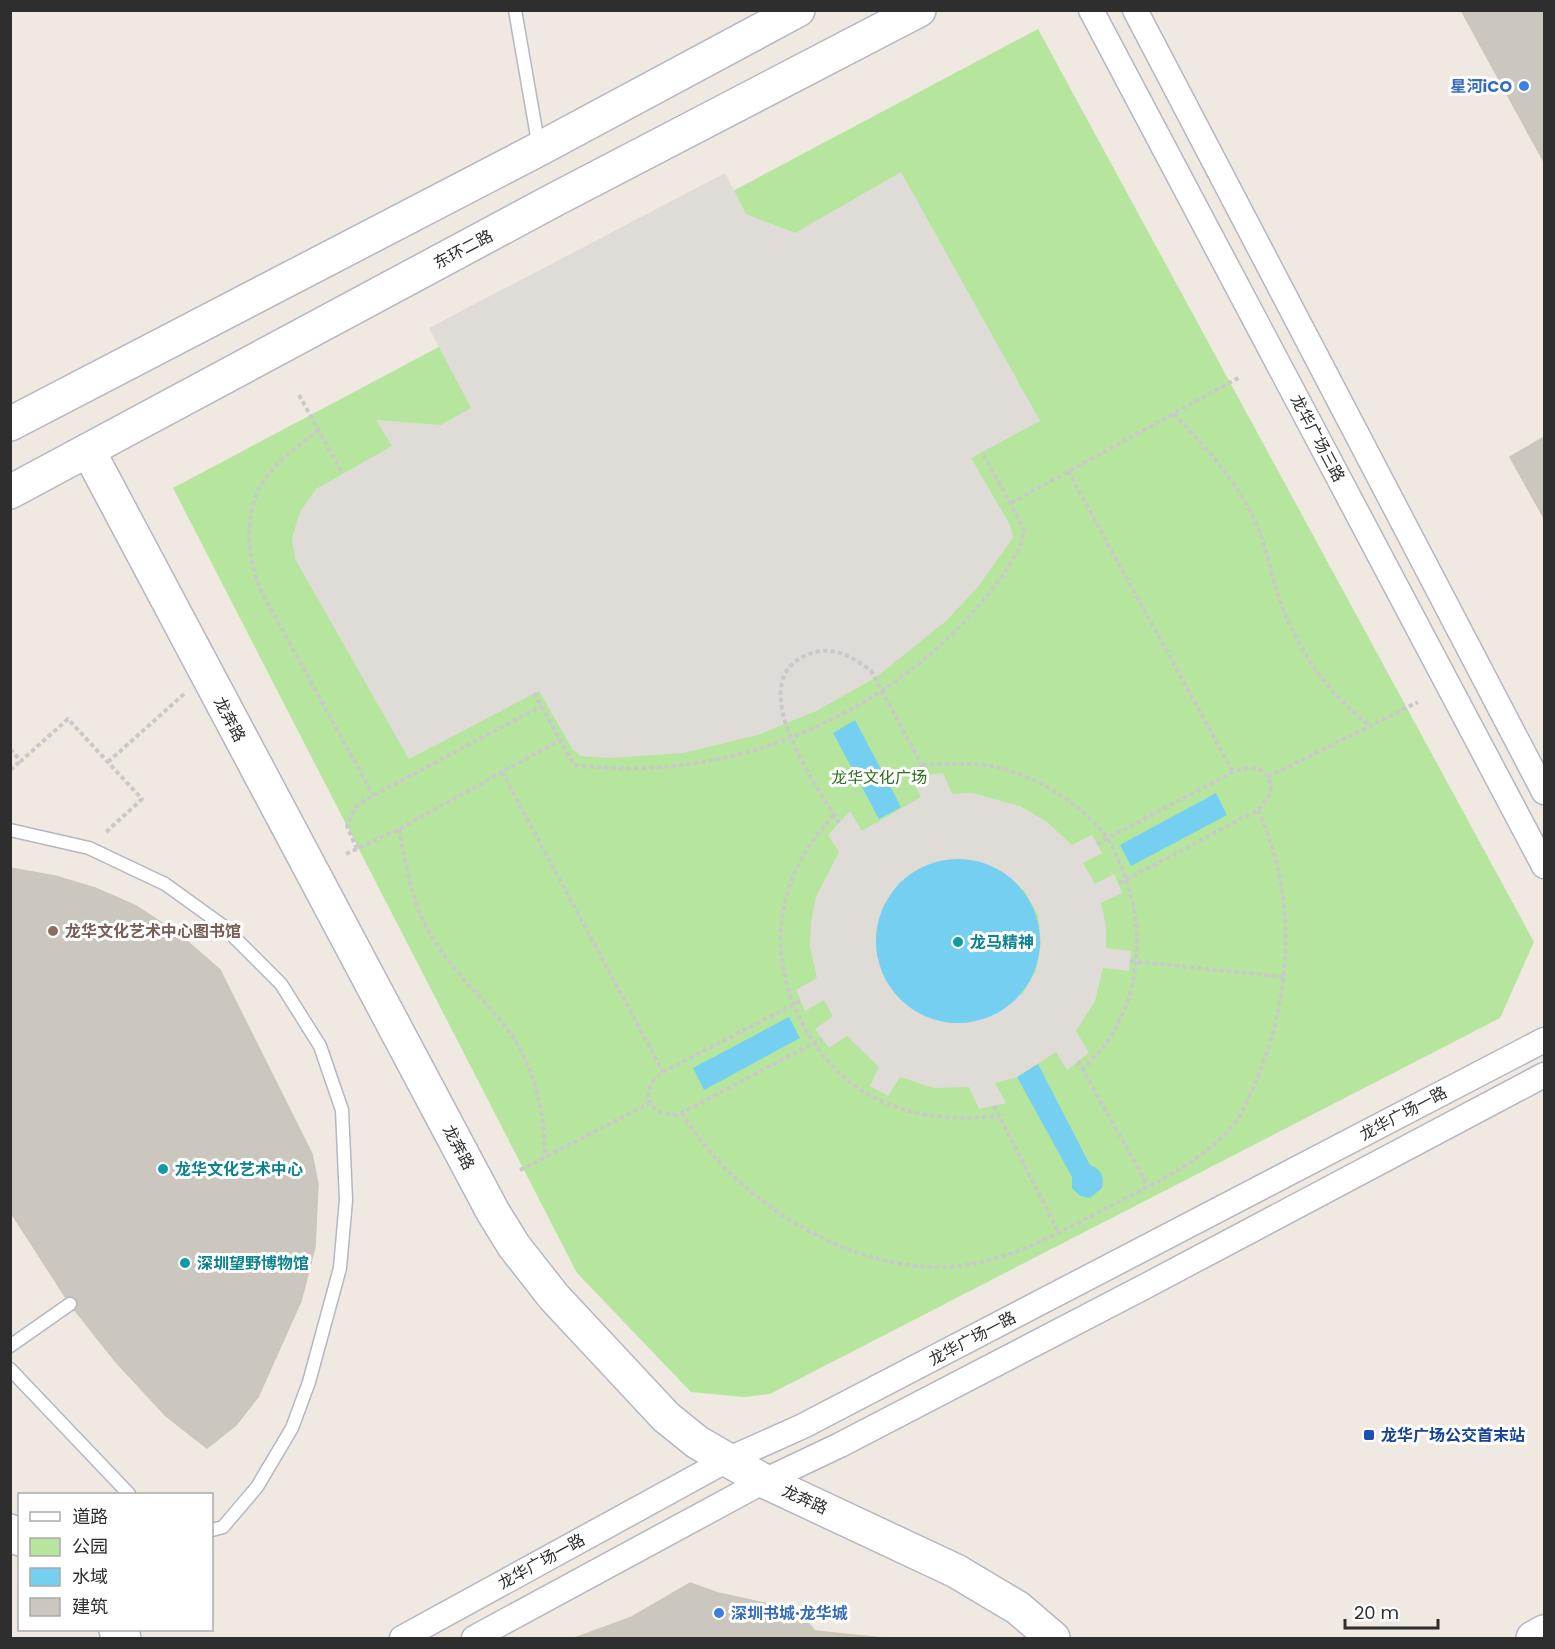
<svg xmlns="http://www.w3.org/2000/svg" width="1555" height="1649" font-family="Poppins,'Noto Sans SC',sans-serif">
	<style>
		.green { fill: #b6e59e }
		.plaza { fill: #dfdcd8; fill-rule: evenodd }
		.water { fill: #75cff0 }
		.building { fill: #cbc7bf; stroke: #cbc5ba; stroke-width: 1.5 }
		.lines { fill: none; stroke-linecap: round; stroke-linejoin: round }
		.lane-casing { stroke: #b4b7c1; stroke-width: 15 }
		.street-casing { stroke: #b4b7c1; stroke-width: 27 }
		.secondary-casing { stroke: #b4b7c1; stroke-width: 36 }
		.path { stroke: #c9c9c9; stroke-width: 4; stroke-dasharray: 4.5 3; stroke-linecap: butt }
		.lane { stroke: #fff; stroke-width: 12 }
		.street { stroke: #fff; stroke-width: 24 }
		.secondary { stroke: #fff; stroke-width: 33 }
		.shop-dot { fill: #3f7fe0; stroke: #fff; stroke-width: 2 }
		.education-dot { fill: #8d6e63; stroke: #fff; stroke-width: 2 }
		.culture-dot { fill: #0f9aa8; stroke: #fff; stroke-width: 2 }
		.transit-dot { fill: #1a4fb4; stroke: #fff; stroke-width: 2 }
		.labels { text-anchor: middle; stroke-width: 6; stroke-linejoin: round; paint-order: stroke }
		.shop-label { font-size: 16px; font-weight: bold; fill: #366cbe; stroke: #fff; text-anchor: end }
		.street-label { font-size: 16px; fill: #2e2e2e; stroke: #fff }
		.park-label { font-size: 16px; fill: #2c6e1b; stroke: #fff }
		.education-label { font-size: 16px; font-weight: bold; fill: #785e54; stroke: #fff; text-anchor: start }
		.culture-label { font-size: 16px; font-weight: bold; fill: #0d838f; stroke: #fff; text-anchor: start }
		.transit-label { font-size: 16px; font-weight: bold; fill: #164399; stroke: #fff; text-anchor: start }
	</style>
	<rect width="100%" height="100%" fill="#efe9e1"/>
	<path class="green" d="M1038,29L1534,942L1500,1018L770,1394L744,1397L691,1392L577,1273L173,488Z"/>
	<path class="plaza" d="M901,172L1040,421L971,458L1010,525L1013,538L977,588L946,621L875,678L816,711L758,735L683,753L609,758L581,756L573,750L539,691L409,759L295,559L292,538L300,512L316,489L392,446L376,420L441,425L471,408L429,328L725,173L746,214L795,233Z
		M943,773L952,794L972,793L1020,806L1047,822L1072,845L1092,835L1102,853L1083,863L1095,884L1114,874L1122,893L1101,903L1106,926V948L1131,951L1129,971L1103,968L1095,1001L1076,1031L1089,1053L1067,1070L1056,1052L1017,1077L995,1083L1006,1103L979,1109L969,1087L934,1088L900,1077L888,1096L870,1086L879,1067L847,1036L829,1048L815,1029L833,1016L824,1000L805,1011L796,990L817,978L810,947L811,922L816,897L839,852L828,835L850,811L862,831L921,797L911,777ZM922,867L1024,890L1038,915L1041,943L1036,971L1022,995L877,957L876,931L884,905L899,883Z"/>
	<path class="water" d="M855,720L901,807L879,819L833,733Z
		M1216,793L1227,815L1131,866L1120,845Z
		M876 941a82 82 0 1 1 164 0a82 82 0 1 1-164 0Z
		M789,1017L800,1038L704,1090L693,1068Z
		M1038,1064L1090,1165C1101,1169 1105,1177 1102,1188L1090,1198L1080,1196L1072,1188V1177L1017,1077Z"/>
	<path class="building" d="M1461,10H1544V162Z
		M1544,437V518L1510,457Z
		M10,868L55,876L95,888L136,906L179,934L220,970L312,1154L318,1184L315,1247L301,1301L258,1397L236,1425L207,1448L166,1416L116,1362L70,1304L10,1211Z
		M690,1583L718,1593L797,1610L815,1631L883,1638H575L632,1617Z"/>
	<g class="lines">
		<defs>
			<path id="lane" d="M515,10L539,148
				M10,830L89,848L165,884L222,925L281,984L320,1046L342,1110L346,1200L340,1268L309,1382L292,1428L257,1487L223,1527L212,1530
				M10,1346L70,1304
				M10,1369L129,1494"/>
			<path id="street" d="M1091,10L1544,866
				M1135,10L1544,792
				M402,1638L727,1460L803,1426L1544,1040
				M474,1638L764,1481L840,1445L1142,1288L1544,1075"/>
			<path id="secondary" d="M10,424L539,149L798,10
				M88,450L493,1212L514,1246L554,1297L666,1417L697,1442L764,1481L956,1571L1018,1608L1053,1638
				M10,492L554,200L919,10
				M10,1531L20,1539
				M116,1630L124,1638
				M1533,1638L1544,1632"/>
		</defs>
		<use href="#lane" class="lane-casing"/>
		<use href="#street" class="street-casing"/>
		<use href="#secondary" class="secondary-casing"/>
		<path class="path" d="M299,395L342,473
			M1174,414C1205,447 1237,481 1256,523C1265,544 1270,567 1276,589C1294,645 1323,689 1370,726
			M319,430C303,442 286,454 273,469C242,502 245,552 261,591L373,795
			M1068,471L1233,772
			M1011,503L1240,377
			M534,693L574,765C723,784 876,722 975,610C991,592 1023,553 1024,529L982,452
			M10,749L21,761L68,719L142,799L105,833
			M108,762L184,694
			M922,765C951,764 980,761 1008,770C1044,782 1078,803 1103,832C1111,842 1117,856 1122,868C1143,921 1143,981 1114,1031C1106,1046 1093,1058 1082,1070
			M10,770L21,761
			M502,772L663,1072
			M1268,777L1418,702
			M834,815C771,881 763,967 814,1043C830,1067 852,1088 879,1100C918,1118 957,1120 999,1116
			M839,823C817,786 737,677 812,653C835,646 853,657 871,671L927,775
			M399,829C406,865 412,905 432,937C450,966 473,989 495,1014C532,1055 544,1103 545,1157
			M1097,844L1233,772C1253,764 1272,767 1271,793L1258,810L1118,884
			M357,849L347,826L354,810L363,801L541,706
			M346,854L399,829L560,740
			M1130,961L1285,977
			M800,1001L663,1072C638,1090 646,1115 677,1115L822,1039
			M1078,1061L1148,1186
			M994,1106L1058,1231
			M682,1113C735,1201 854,1277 959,1266C1012,1260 1062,1231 1108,1207C1149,1186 1196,1165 1228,1131C1243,1115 1252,1091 1260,1071C1293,987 1296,893 1258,810
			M520,1170L650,1103"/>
		<use href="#lane" class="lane"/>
		<use href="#street" class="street"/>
		<use href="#secondary" class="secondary"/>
	</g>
	<g class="shop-dot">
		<circle cx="1524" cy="86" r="6"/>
		<circle cx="719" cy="1613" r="6"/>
	</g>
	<circle class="education-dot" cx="53" cy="931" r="6"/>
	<g class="culture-dot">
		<circle cx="958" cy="942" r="6"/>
		<circle cx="163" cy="1169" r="6"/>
		<circle cx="185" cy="1263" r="6"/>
	</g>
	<rect class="transit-dot" x="1363" y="1429" width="12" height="12" rx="3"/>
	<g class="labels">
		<g class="shop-label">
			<text x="1512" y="92">星河iCO</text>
			<text x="731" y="1619" text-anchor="start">深圳书城·龙华城</text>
		</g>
		<g class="street-label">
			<text transform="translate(463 249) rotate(-28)" y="6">东环二路</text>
			<text transform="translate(1318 438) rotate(62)" y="6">龙华广场三路</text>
			<text transform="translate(230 719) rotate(62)" y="6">龙奔路</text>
			<text transform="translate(1403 1113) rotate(-28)" y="6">龙华广场一路</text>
			<text transform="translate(459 1147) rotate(62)" y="6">龙奔路</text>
			<text transform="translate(972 1338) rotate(-28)" y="6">龙华广场一路</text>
			<text transform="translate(805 1499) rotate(24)" y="6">龙奔路</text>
			<text transform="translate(541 1561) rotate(-29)" y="6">龙华广场一路</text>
		</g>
		<g class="park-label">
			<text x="879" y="783">龙华文化广场</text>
		</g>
		<g class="education-label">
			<text x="65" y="937">龙华文化艺术中心图书馆</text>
		</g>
		<g class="culture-label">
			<text x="970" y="948">龙马精神</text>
			<text x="175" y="1175">龙华文化艺术中心</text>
			<text x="197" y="1269">深圳望野博物馆</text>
		</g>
		<g class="transit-label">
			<text x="1381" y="1441">龙华广场公交首末站</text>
		</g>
	</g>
	<rect width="1555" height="1649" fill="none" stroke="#2e2e2e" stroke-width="24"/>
	<rect x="18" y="1493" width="195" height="138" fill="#ffffff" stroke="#ababab" stroke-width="1.5"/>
	<rect x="30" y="1512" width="30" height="9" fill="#ffffff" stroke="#ababab" stroke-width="1.5"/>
	<text x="72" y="1523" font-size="18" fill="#2e2e2e">道路</text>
	<rect x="30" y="1538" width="30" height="18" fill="#b6e59e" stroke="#ababab" stroke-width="1.5"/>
	<text x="72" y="1553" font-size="18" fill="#2e2e2e">公园</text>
	<rect x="30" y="1568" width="30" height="18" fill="#75cff0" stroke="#ababab" stroke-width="1.5"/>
	<text x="72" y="1583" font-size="18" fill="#2e2e2e">水域</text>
	<rect x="30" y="1598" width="30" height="18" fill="#cbc7bf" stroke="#ababab" stroke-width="1.5"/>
	<text x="72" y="1613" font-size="18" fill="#2e2e2e">建筑</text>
	<path d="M1345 1619v9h93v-9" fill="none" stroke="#2e2e2e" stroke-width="3"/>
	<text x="1354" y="1619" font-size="18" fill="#2e2e2e" stroke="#ffffff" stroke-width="4.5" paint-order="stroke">20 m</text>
</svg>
